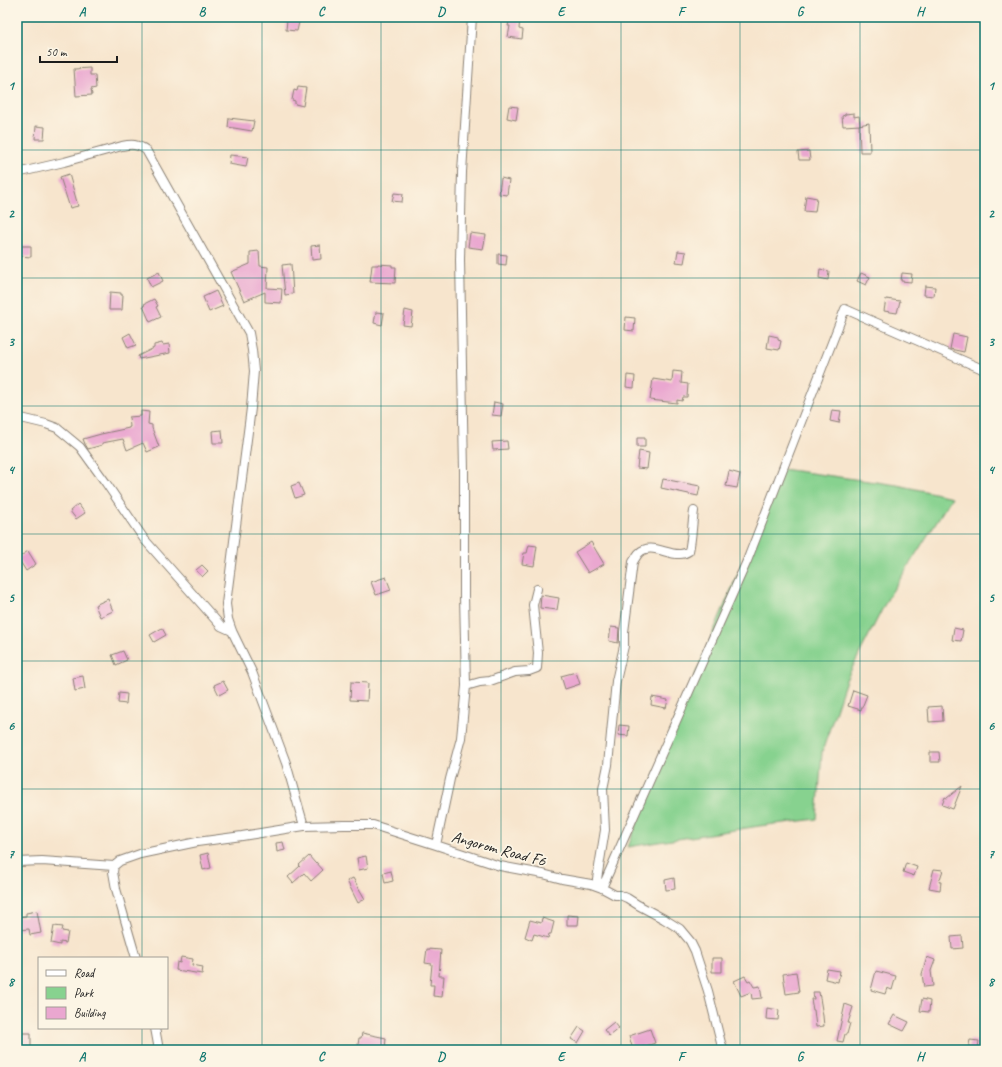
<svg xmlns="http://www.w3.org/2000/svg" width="1002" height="1067" font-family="Caveat,sans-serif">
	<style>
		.green { fill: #87d28f; stroke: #527756 }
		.building { fill: #eaa7d0 }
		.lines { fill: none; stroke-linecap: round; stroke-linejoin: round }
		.minor-casing { stroke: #8a8074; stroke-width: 10 }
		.minor { stroke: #fff; stroke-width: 8 }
		.grid { fill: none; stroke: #0f766e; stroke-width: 1; stroke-opacity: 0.55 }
		.labels { text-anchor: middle; stroke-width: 3.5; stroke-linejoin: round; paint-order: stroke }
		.street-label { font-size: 16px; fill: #1c1c1c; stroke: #fcf5e5 }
		.neatline { fill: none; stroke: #0f766e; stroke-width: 1.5 }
		.grid-label { font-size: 13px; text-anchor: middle; font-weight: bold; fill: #0f766e }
	</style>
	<rect width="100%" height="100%" fill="#fcf5e5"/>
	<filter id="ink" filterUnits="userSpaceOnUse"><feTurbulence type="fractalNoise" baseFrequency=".025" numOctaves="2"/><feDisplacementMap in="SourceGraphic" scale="8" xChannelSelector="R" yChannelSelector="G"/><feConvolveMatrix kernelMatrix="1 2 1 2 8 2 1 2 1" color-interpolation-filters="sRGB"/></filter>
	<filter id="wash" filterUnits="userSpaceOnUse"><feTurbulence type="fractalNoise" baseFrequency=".012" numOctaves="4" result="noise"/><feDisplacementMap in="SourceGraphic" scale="16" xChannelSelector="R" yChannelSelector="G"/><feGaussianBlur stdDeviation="0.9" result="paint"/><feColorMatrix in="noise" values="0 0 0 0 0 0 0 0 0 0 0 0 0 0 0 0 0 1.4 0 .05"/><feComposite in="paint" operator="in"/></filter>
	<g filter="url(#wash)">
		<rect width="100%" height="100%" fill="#f7e5cd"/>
		<path class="green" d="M782,469L897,485L952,497L888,598L846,680L822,752L817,819L759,826L628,847L668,739Z"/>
		<g id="blocks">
			<path class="building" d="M510,17H520L519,29L523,30L522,39L508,37L510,26H508Z
				M287,20L299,22L297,31L286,30Z
				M90,68V75H95L96,88L91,89L92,95L76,96L74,69Z
				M298,87L306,88L303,106L295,104V101L292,100L294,90L297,91Z
				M509,106L518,107L516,120L507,118Z
				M854,113V117L859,116L860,125L843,126L842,116L845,115V114Z
				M229,118L254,121L252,131L228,127Z
				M869,123L870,152H860L859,125Z
				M36,126L45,127L44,139H35Z
				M809,151L810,160H799L798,152Z
				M230,155L248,157L246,167L229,164Z
				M69,174L78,206L70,208L60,177Z
				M501,178L509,180L507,195L499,194Z
				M394,193L403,194L402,202L392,201Z
				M806,196L817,198L815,212L804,211Z
				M470,233L486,235L483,249L468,247Z
				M320,245L321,259L312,260L311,246Z
				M20,246H31V257L19,256Z
				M259,251L260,266L268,267L267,288L282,289L281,303L265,302V292L244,301L231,272L250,264V252Z
				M678,251L686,252L684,263L676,262Z
				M498,254L507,255L506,265L498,264Z
				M291,264L293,294L285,295L282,265Z
				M378,264L392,265V267H396L395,283L370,282L372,265H378Z
				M820,269L829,271L828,280L819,278Z
				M159,272L163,281L151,287L147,278Z
				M861,273L870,277L866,285L857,281Z
				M902,273L912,274L911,282L901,281Z
				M925,286L935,287L934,296L924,295Z
				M216,291L223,306L209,312L203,297Z
				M110,292L121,293V295H123L122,310H109Z
				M154,299L158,306L156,307L161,317L150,322L143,306L145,305L144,304Z
				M886,299L900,301L897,313L884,311Z
				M405,310L413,312L411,326L403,325Z
				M376,312L384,313L382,325L374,323Z
				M626,317L635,318L634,331L625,330Z
				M130,333L136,345L128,348L123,337Z
				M953,334L967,337L964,352L950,349Z
				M769,335L778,337V340L781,341L779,350L767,348Z
				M162,343L163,345L169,344L170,353L139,359L138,356L154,348V345Z
				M673,371L682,372L681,383L688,384L687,397H683L682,401L677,400V403L650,400L653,379L672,382Z
				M627,375L635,376L634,388L626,387Z
				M494,402L503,404L501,416L492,415Z
				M832,410L841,411L839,423L830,421Z
				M141,411L149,412L148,424L152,425V428L159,447L147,452L143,443L127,450L123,439L102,443V445L88,449L85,444L83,439L101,434L129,428V427H130L129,417L141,416Z
				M222,430L223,443H213L212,431Z
				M637,438H645V447H637Z
				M507,441L508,449L493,450L492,442Z
				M639,451L649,453L647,469L637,468Z
				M729,471L740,474L737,488L726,486Z
				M663,479L700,486L698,496L661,488Z
				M299,483L304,495L295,498L291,486Z
				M78,504L85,513L76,519L70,511Z
				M591,542L604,564L588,573L575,552Z
				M529,545L537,546L534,566L522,564L524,553H527Z
				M28,551L36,564L26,571L18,558Z
				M202,565L208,571L202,577L196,570Z
				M386,577L391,590L376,595L371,582Z
				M541,595L559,598L557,610L540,608Z
				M108,599L113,611L100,617L95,605Z
				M611,627L619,628L618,643L609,641Z
				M162,628L166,635L154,642L150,635Z
				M954,628L963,630L961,641L952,640Z
				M123,651L127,660L116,665L112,655Z
				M576,672L580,684L565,689L561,676Z
				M83,676L85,689L75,691L73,678Z
				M223,681L228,690L219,695L214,685Z
				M351,682L368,683L367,701L350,700Z
				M853,690L867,695L861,710L848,706Z
				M119,693L127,694L126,704L118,703Z
				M652,697L668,700L666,708L651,705Z
				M942,706L943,721L929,722L928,707Z
				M619,725L629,726L628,736L618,735Z
				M930,752H939L940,762H930Z
				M962,786L953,809L942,805L945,797L947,798Z
				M283,842L285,850L277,852L276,843Z
				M208,853L211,868L203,870L200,855Z
				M309,856L315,863L316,862L323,870L311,881L304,873L293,883L288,877L300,866L299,865Z
				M366,856L368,868L359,870L357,858Z
				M906,863L917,867L914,876L903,872Z
				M934,869L943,870L939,882H941L940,890L929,888Z
				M391,871L393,881L385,883L383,873Z
				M353,878L365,899L358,903L347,881Z
				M674,878L675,889L666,890L665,880Z
				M37,911L41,933L30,935L29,929L17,930V917L26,916V913Z
				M567,915L579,916L578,925H567Z
				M542,918L554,922L551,934H549L548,938L534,934L532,940L525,937L530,920L541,923Z
				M54,926L63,927L62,931L68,932L66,943L60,942V945L51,943Z
				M962,936L963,948L952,949L951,937Z
				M427,949L441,950L439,976H444L442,997L433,996L434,985H430L432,964L425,963Z
				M181,957L193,959L192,965L203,967L202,974L176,970L177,962L180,963Z
				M927,957L935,960L931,971L933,986L924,987L922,974Z
				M712,958H722V972H712Z
				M827,969L840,971L838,982L825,979Z
				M876,971L896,976L892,990L887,988L885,994L871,990Z
				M796,972L799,992L786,994L783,974Z
				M745,976L748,981L750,980L754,987L760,986L762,998L752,999L751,992L741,996L734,981Z
				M813,992H819L823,1016L824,1026L816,1027L814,1010H813L811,999H814Z
				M922,999L930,1001L929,1012L920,1011Z
				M845,1004L853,1007L848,1023H850L847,1034H845L843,1042L837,1041Z
				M767,1008L779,1010L778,1020L766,1019Z
				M894,1015L909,1022L904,1031L889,1024Z
				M614,1022L619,1028L609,1036L604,1030Z
				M579,1027L585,1031L578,1043L571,1039Z
				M650,1029L655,1043L633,1050L629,1036Z
				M17,1033H31V1049H17Z
				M362,1033L386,1038L385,1050L358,1045L359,1038H361Z
				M970,1040L979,1041L978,1050H968Z"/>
		</g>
	</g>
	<g filter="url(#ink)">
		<use href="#blocks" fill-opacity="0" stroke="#8a8074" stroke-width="1"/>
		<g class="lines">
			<defs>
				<path id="minor" d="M17,173L64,162L122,146C132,144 137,144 146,150L249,333L252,350L254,371L251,408L226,604L228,619L232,631L252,672L286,763L304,826
					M17,417L46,424L57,428L80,447L106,483L144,539L221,626L232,631
					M694,511C692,524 692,538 689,551C686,553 683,554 680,554C667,555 650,542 639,553C637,555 635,559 633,562L624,632V646L616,681L608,765L603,789L605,830L597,879L602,888L747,561L845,309L980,368L985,371
					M537,589L533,605L538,653L537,668L529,671L515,672L490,681L480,682L466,686L461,738L450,779L436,845L500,866L543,874L562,879L591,884L602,888L615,895H620L627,898L638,905L664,919L680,929L690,941L695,951L708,991L721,1043L724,1050
					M466,686L464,595V471L460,260L462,172L472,17
					M17,862L42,861L114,866
					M136,958L116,889L113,872L114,866L120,861L140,854L197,842L242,836L304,826L344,825H373L436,845
					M155,1028L159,1050"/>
			</defs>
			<use href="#minor" class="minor-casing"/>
			<use href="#minor" class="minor"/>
		</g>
	</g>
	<path class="grid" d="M142,17V958M262,17V1050M381,17V1050M501,17V1050M621,17V1050M740,17V1050M860,17V1050M17,150H985M17,278H985M17,406H985M17,534H985M17,661H985M17,789H985M17,917H985M142,1028V1050"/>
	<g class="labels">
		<g class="street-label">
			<text transform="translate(499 848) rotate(15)" y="6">Angorom Road F6</text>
		</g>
	</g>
	<rect width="1002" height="1067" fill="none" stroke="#fcf5e5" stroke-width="44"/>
	<rect x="38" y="957" width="130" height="72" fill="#fcf5e5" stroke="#a29e95"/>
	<rect x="46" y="970" width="20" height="6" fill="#ffffff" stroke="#a29e95"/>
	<text x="74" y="977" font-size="12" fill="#1c1c1c">Road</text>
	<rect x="46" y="987" width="20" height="12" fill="#87d28f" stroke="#a29e95"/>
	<text x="74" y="997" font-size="12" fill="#1c1c1c">Park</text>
	<rect x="46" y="1007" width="20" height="12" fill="#eaa7d0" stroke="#a29e95"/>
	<text x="74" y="1017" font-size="12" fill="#1c1c1c">Building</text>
	<path d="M40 56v6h77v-6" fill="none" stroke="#1c1c1c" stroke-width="2"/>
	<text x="46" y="56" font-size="12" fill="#1c1c1c" stroke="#fcf5e5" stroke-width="3" paint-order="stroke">50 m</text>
	<rect x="22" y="22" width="958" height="1023" class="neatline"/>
	<g class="grid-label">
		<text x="82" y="16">A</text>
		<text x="202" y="16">B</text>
		<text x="321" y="16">C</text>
		<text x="441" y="16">D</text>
		<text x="561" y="16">E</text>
		<text x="681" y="16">F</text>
		<text x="800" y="16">G</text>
		<text x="920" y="16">H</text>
		<text x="11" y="90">1</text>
		<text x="991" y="90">1</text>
		<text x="11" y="218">2</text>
		<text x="991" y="218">2</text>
		<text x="11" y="346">3</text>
		<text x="991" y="346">3</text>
		<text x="11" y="474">4</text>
		<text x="991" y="474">4</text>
		<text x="11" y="602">5</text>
		<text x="991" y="602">5</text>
		<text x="11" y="730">6</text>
		<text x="991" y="730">6</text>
		<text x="11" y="858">7</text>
		<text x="991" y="858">7</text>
		<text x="11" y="986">8</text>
		<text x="991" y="986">8</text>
		<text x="82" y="1061">A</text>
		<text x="202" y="1061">B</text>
		<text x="321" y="1061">C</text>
		<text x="441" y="1061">D</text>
		<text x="561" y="1061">E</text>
		<text x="681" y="1061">F</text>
		<text x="800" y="1061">G</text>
		<text x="920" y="1061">H</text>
	</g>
</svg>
